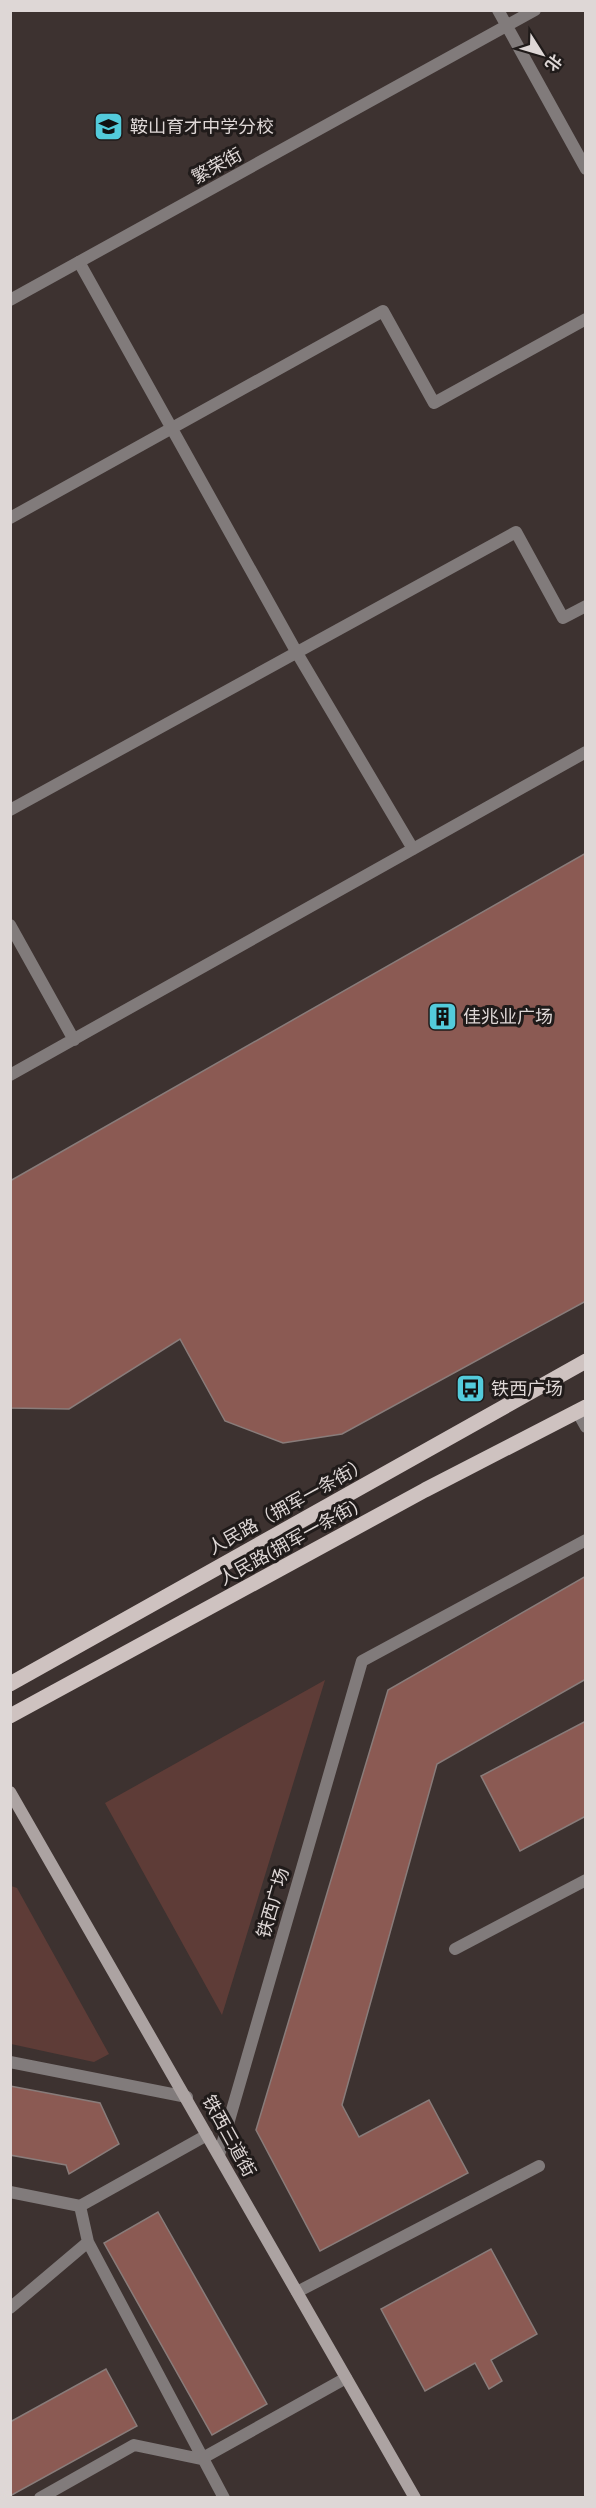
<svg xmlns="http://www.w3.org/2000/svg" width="596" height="2508" font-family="'Open Sans','Noto Sans SC',sans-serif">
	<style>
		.green { fill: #5e3c37 }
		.building { fill: #8b5a53; stroke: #897c7a; stroke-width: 1.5 }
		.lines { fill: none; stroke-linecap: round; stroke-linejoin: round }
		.service { stroke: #817b7b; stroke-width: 12 }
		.minor { stroke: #817b7b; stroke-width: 12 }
		.secondary { stroke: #aca3a2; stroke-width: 12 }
		.primary { stroke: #cec2c0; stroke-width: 15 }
		.labels { text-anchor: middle; stroke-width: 6; stroke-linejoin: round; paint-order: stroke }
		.poi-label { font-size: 18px; fill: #ded7d6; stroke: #201b1a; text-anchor: start }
		.street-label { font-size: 18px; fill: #ded7d6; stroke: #201b1a }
	</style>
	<rect width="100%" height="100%" fill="#3d3230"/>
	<path class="green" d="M325,1680L222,2015L105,1803Z
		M11,1886L17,1888L109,2054L94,2062L11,2044Z"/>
	<path class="building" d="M586,853V1301L342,1434L283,1443L225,1421L180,1339L69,1409L10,1408V1181Z
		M586,1576V1679L437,1764L342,2105L359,2137L429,2100L468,2173L320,2251L256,2130L388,1690Z
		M586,1721V1816L520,1851L481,1776Z
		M10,2086L100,2103L119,2144L69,2174L66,2165L10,2155Z
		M158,2212L267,2404L212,2435L104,2243Z
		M491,2249L537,2334L491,2360L502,2381L489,2389L475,2363L425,2391L381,2309Z
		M106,2369L137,2426L10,2496V2422Z"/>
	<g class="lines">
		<path class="service" d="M79,262L297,653L413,849
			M10,518L383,311L434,403L586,319
			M10,810L516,532L563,618L586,606
			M10,925L74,1040
			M10,1075L586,752
			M455,1949L586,1880
			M10,2062L187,2097
			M219,2155L362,1661L586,1540
			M10,2192L80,2206L207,2135
			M80,2206L88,2242L224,2498
			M297,2292L539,2166
			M10,2308L88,2242
			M40,2498L134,2445L201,2459L346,2378"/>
		<path class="minor" d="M498,10L586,169
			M10,300L535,10
			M577,1411L586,1427"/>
		<path class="secondary" d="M10,1792L415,2498"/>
		<path class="primary" d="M10,1684L586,1361
			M10,1716L425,1490L586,1407"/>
	</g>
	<defs>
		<symbol id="school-square" viewBox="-11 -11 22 22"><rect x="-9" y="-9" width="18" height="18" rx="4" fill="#53cbdb" stroke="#201b1a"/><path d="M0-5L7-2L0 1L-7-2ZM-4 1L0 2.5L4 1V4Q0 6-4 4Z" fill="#111"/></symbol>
		<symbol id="building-square" viewBox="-11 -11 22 22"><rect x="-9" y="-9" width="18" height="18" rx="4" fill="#53cbdb" stroke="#201b1a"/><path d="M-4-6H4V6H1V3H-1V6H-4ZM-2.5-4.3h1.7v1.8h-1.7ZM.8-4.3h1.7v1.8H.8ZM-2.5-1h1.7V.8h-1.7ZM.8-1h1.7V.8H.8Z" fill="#111"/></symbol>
		<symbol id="bus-square" viewBox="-11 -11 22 22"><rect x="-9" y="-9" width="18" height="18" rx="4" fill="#53cbdb" stroke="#201b1a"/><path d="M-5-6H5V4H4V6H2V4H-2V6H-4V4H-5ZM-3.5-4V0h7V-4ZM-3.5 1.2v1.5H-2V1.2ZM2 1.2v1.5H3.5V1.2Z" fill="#111"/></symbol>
	</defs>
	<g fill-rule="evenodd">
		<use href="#school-square" x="92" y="110" width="33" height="33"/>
		<use href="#building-square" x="426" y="1000" width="33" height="33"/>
		<use href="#bus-square" x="454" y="1372" width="33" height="33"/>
	</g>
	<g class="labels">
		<g class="poi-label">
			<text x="130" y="133">鞍山育才中学分校</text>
			<text x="463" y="1023">佳兆业广场</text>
			<text x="491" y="1395">铁西广场</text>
		</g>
		<g class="street-label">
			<text transform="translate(217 166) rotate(-29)" y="6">繁荣街</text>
			<text transform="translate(288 1506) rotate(-29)" y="6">人民路（拥军一条街）</text>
			<text transform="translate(288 1543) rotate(-29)" y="6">人民路(拥军一条街)</text>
			<text transform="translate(273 1903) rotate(-74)" y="6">铁西广场</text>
			<text transform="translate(229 2136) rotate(61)" y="6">铁西三道街</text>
		</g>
	</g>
	<rect width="596" height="2508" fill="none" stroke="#ded7d6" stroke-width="24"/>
	<g transform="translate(542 54) rotate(127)" stroke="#201b1a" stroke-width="4.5" paint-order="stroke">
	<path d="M0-4.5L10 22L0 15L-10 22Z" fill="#ded7d6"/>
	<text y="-9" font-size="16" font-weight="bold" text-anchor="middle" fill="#ded7d6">北</text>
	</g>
</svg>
